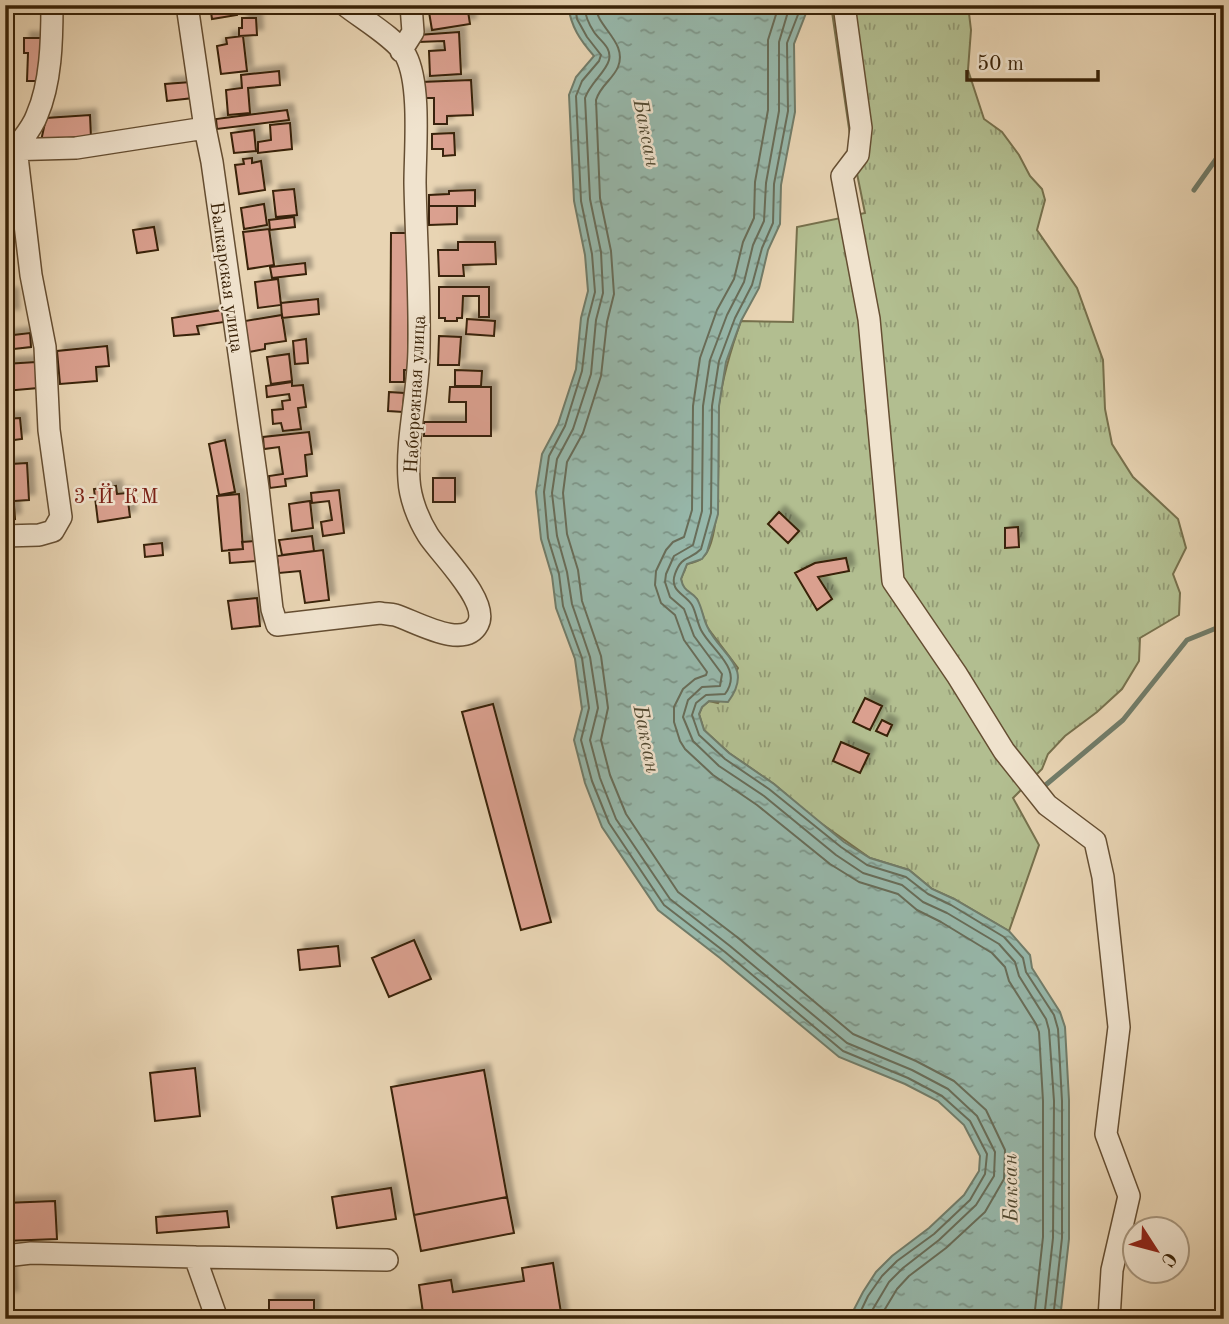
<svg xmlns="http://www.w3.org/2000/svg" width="1229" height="1324" font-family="'Old Standard TT',serif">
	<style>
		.grass { fill: url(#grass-tufts); stroke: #76704c; stroke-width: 2 }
		.water { fill: url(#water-ripples); stroke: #717c69; stroke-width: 2 }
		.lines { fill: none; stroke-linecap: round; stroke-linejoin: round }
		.shore { stroke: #686d59; stroke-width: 2 }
		.stream { stroke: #717c69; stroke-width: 5 }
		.building { fill: #daa08f; stroke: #392207; stroke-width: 2; filter: url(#shadow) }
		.minor-casing { stroke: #654e32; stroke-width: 24 }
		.minor { stroke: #f0e3ce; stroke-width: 21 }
		.labels { text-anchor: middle; stroke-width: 5; stroke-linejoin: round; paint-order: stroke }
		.street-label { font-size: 19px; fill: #392207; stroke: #f0e3ce }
		.water-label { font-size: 21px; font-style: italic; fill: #504830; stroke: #f0e3ce }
		.neighbourhood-label { font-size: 21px; letter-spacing: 2px; fill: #7a1f14; stroke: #f0e3ce }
	</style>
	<defs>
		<pattern id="grass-tufts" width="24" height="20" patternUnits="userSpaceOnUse" patternTransform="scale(1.75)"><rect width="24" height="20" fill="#b2be90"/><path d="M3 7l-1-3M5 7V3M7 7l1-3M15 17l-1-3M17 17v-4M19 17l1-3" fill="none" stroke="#929a74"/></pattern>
		<pattern id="water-ripples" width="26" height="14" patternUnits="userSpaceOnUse" patternTransform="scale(1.75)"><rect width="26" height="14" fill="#97b8ab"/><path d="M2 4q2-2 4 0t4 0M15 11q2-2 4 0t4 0" fill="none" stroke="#7c9589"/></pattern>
		<filter id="shadow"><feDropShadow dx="6" dy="-6" stdDeviation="2" flood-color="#0004"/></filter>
	</defs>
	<rect width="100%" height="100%" fill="#e8d4b3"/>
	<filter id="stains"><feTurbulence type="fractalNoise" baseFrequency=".00286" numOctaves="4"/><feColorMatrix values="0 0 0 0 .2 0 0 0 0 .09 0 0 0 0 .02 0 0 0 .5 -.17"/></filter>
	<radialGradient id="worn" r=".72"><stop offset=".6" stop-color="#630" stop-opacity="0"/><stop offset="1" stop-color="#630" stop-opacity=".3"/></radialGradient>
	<path class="grass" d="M831,5H968L971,30L968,70L984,119L1002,132L1019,155L1030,176L1042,189L1045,200L1037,230L1077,288L1103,360L1105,409L1112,444L1133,477L1178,519L1186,548L1173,574L1180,593L1179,615L1140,638L1139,661L1122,689L1097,712L1065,736L1048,754L1042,769L1013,798L1039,845L1009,931L954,899L932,889L909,870L870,858L815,819L774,784L729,753L704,730L699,714L702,707L709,701L718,703L738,668L707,627L697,599L683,588L681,579L687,564C692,563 699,561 702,558C725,541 716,435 719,404C723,375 731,349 741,321L793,322L797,227L865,213L852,149Z"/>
	<path class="water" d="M568,5H805L806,13L794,44L795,112L781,185L780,224L768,250L759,288L741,321L726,362L719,406L718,514L707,552L702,559L687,564L681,579C684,593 691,590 697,599C702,607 703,618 707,626C720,655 755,666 728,702L709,701L702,707L699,714L704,730L729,753L774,784L844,842L870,858L909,870L932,889L954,899L1009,931L1030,955L1032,968L1060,1012L1065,1027L1069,1100V1239L1060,1319H849L863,1292L876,1272L892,1256L929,1228L964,1195L979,1171L980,1156L964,1125L938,1101L905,1084L839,1057L720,958L658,910L602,827L585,783L574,740L582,709L575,659L556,608L552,576L541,539L536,492L542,454L558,424L576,369L581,318L588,291L585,255L574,201L569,95L576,77L594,56C580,40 571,27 568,5Z"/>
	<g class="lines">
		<path class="shore" d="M575,5L577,19L587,37L601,55L599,61L582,81L576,96L581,201L592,254L595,292L588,319L582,371L565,426L549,456L544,492L548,538L559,574L563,606L582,658L589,708L581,740L592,781L609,823L664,905L725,952L843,1051L908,1078L942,1096L970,1121L987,1154L985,1174L970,1200L934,1234L897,1261L882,1276L868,1296L857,1319
			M584,5C585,15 588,23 594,32C600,41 612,47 609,60C606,72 590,83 585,98L590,199L601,252L603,293L596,320L591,374L573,429L557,459L552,493L557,536L567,572L572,604L590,657L598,708L590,740L600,778L616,819L670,899L730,946L847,1043L912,1070L948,1089L977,1116L995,1152L994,1176L976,1205L939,1240L903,1268L889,1282L867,1319
			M595,5C597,28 628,42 618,67C613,79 600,86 596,100L600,198L611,251L614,294L607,322L601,376L583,433L567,462L563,493L567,534L578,570L582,601L601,656L608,708L601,740L610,775L626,814L678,892L737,937L853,1034L916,1061L954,1081L986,1110L1005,1150L1004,1179L985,1212L946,1248L909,1276L897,1289L879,1319
			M779,5L768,40V110L755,182L754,218L743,242L734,279L717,310L700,358L693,406L692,510L684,537L673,542L666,550L656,571L655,585L661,603L675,615L684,640L707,672L706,675L695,679L683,689L674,707V722L680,741L685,749L713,775L757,805L830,864L859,882L898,894L917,910L941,922L992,953L1005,967L1009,981L1036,1024L1039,1032L1043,1101V1237L1034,1319
			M790,5L779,42V111L766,183L764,221L753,245L744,282L727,315L710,360L703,406L702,511L693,545L674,556L666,574L665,582L670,597L684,609L694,636L722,674L720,686L702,687L688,700L683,717L693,741L719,766L764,796L836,855L863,873L902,885L923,902L947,913L999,944L1015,962L1019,976L1046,1019L1049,1030L1054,1101L1053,1238L1044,1319
			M798,5L799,12L787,43L788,111L774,184L773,223L762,248L752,285L735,318L719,361L712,406L711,513L701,549C690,561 682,554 675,574C669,591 685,594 692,605C696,612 697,622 701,630C712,651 744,669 725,694L706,695L696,703L692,715L699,735L725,759L769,789L841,847L867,865L906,877L928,894L951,905L1004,937L1023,958L1026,972L1054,1015L1058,1029L1062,1101V1238L1053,1319"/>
		<path class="stream" d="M1194,190L1224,148
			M1042,788L1123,720L1187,640L1224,625"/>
	</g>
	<path class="building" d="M210,5H236L237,15L212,19Z
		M420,5H467L470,24L432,30L429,12L422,13Z
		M242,18H256L257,35L239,36V28H242Z
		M459,32L461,74L430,76L429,51L445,50L444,41L418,42V35Z
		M243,36L247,71L221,74L217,46L227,44L226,38Z
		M24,38H42L41,81H27L28,53H24Z
		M279,71L280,85L248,88L250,113L228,115L226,90L242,88L241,75Z
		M471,80L473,115L447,116V124H434V98H422L421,82Z
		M191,82L193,98L167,101L165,84Z
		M287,110L289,120L217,129L216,119Z
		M90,115L91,138L41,141L46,118Z
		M290,123L292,149L258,153V142L271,140L270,125Z
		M254,130L256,151L234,153L231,133Z
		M454,133L455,155L443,156V149H432V134Z
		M252,158V163L261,161L265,190L239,194L235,165L244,164L243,159Z
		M294,189L297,215L276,217L273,191Z
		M475,190V206H429V195L449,194V191Z
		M264,204L267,225L244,229L241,208Z
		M429,206H457V224L429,225Z
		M294,217L295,227L270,230L269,220Z
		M154,227L158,250L137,253L133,230Z
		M269,229L274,265L248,269L243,232Z
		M391,233H409L408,370H404V382H390Z
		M458,242H495L496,264L463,265L464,276H439L438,250H458Z
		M305,263L306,274L272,278L270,267Z
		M278,279L281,305L258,308L255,282Z
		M439,287H489V317H479V296H463L462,318H457V321H445V318H439Z
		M5,294H12L13,315H5Z
		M318,299L319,314L282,318L281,303Z
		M222,310L224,322L197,326L199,334L174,336L172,318Z
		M282,315L286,341L265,344V349L249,352L245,321Z
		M467,319L495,321L494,336L466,334Z
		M30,333L31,347L5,350V336Z
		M439,336L461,337L459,365H438Z
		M306,339L308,363L295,364L293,341Z
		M107,346L109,366L96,367L97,381L60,384L57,351Z
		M289,354L292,381L271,384L267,357Z
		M36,362L38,388L5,391V364Z
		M455,370L482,371L481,386H455Z
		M292,382V386L303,385L306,407L298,408L301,429L283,431L281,423L273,424L272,410L283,409L282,401L290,400L289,394L267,397L266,386Z
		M450,387H491V436H424V422H466V402H449Z
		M389,392L404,393L403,412L388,411Z
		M20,418L22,439L6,441L5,419Z
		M309,432L312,454L305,455L307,476L285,479L286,486L270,488L269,476L283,474L279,447L264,449L263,437Z
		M225,440L235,492L219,495L209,444Z
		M27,463L29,500L14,501L11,464Z
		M11,464L15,519L5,520V465Z
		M433,478H455V502H433Z
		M116,486L117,494L127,493L130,517L98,522L94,489Z
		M339,490L344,533L323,536L321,522L332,520L329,501L312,503L311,493Z
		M239,494L243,549L222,551L217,496Z
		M310,501L313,528L292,531L289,504Z
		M779,512L799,531L788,543L768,524Z
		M1018,527L1019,547L1005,548V528Z
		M312,536L314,551L282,555L279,540Z
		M255,541L257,561L230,563L229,550L243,549L242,542Z
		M162,543L163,555L145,557L144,545Z
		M323,550L329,600L305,603L300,571L279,573L277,556Z
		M846,558L849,571L818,577L832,599L817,610L795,573L815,563Z
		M257,598L260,626L232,629L228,601Z
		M865,698L882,706L870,730L853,722Z
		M493,704L551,922L521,930L462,712Z
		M882,720L892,725L887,736L876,731Z
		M841,742L869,754L860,773L833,761Z
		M414,940L431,979L389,997L372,958Z
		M338,946L340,966L300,970L298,950Z
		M195,1068L200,1116L155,1121L150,1073Z
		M484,1070L507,1197L414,1215L391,1087Z
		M391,1188L396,1219L337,1228L332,1197Z
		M507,1197L514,1233L421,1251L414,1215Z
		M55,1201L57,1239L5,1241V1203Z
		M227,1211L229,1227L157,1233L156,1217Z
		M553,1263L562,1319H404V1316L423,1313L419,1285L451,1280L453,1292L524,1281L522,1268Z
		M5,1270H10L12,1297H5Z
		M269,1300H314V1319H269Z"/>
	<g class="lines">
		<defs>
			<path id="minor" d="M187,5L205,128
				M844,5L861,128L858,155L842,176L869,319L893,581L957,675L1004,751L1047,805L1095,841L1103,877L1119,1027L1106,1134L1129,1196L1112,1270L1109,1319
				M401,51L413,32L411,5
				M5,150L76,148L205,128L212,162L258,488L272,609L277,625L380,613C385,614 390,614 395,615C415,621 464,651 478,624C490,601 439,553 428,535C418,519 410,498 409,480C406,435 419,392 419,347C420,293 416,238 415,183C415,150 421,85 406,56C397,39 361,18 345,5
				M5,536L39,535L53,531L61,517L49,430L45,347L31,275L16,148C23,138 33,127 37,115C51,83 52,41 52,5
				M5,1256L31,1253L195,1257L217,1319
				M195,1257L387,1260"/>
		</defs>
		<use href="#minor" class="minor-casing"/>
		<use href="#minor" class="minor"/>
	</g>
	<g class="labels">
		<g class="street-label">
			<text transform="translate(228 277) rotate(82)" y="7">Балкарская улица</text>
			<text transform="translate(414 394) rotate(-87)" y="7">Набережная улица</text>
		</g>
		<g class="water-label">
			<text transform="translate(647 133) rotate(79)" y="7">Баксан</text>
			<text transform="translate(647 739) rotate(79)" y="7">Баксан</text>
			<text transform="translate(1010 1188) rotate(-91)" y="7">Баксан</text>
		</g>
		<g class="neighbourhood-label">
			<text x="117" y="503">3-Й КМ</text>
		</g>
	</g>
	<rect width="1229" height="1324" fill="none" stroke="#e8d4b3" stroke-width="28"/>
	<rect x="7" y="7" width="1215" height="1310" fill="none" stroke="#392207" stroke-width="3.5"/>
	<rect x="14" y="14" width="1201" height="1296" fill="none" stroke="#392207" stroke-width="2"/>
	<g transform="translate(1156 1250) rotate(126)"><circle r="33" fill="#f0e3ce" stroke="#a7967e" stroke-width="2"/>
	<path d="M0-5L12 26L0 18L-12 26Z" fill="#8f2418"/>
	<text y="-10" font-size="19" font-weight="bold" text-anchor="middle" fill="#392207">С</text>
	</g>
	<path d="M967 70v10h131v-10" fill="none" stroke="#392207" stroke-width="3.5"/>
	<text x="977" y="70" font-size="21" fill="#392207" stroke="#f0e3ce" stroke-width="5" paint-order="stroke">50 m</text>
	<rect width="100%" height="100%" filter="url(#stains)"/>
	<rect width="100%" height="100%" fill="url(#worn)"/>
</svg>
